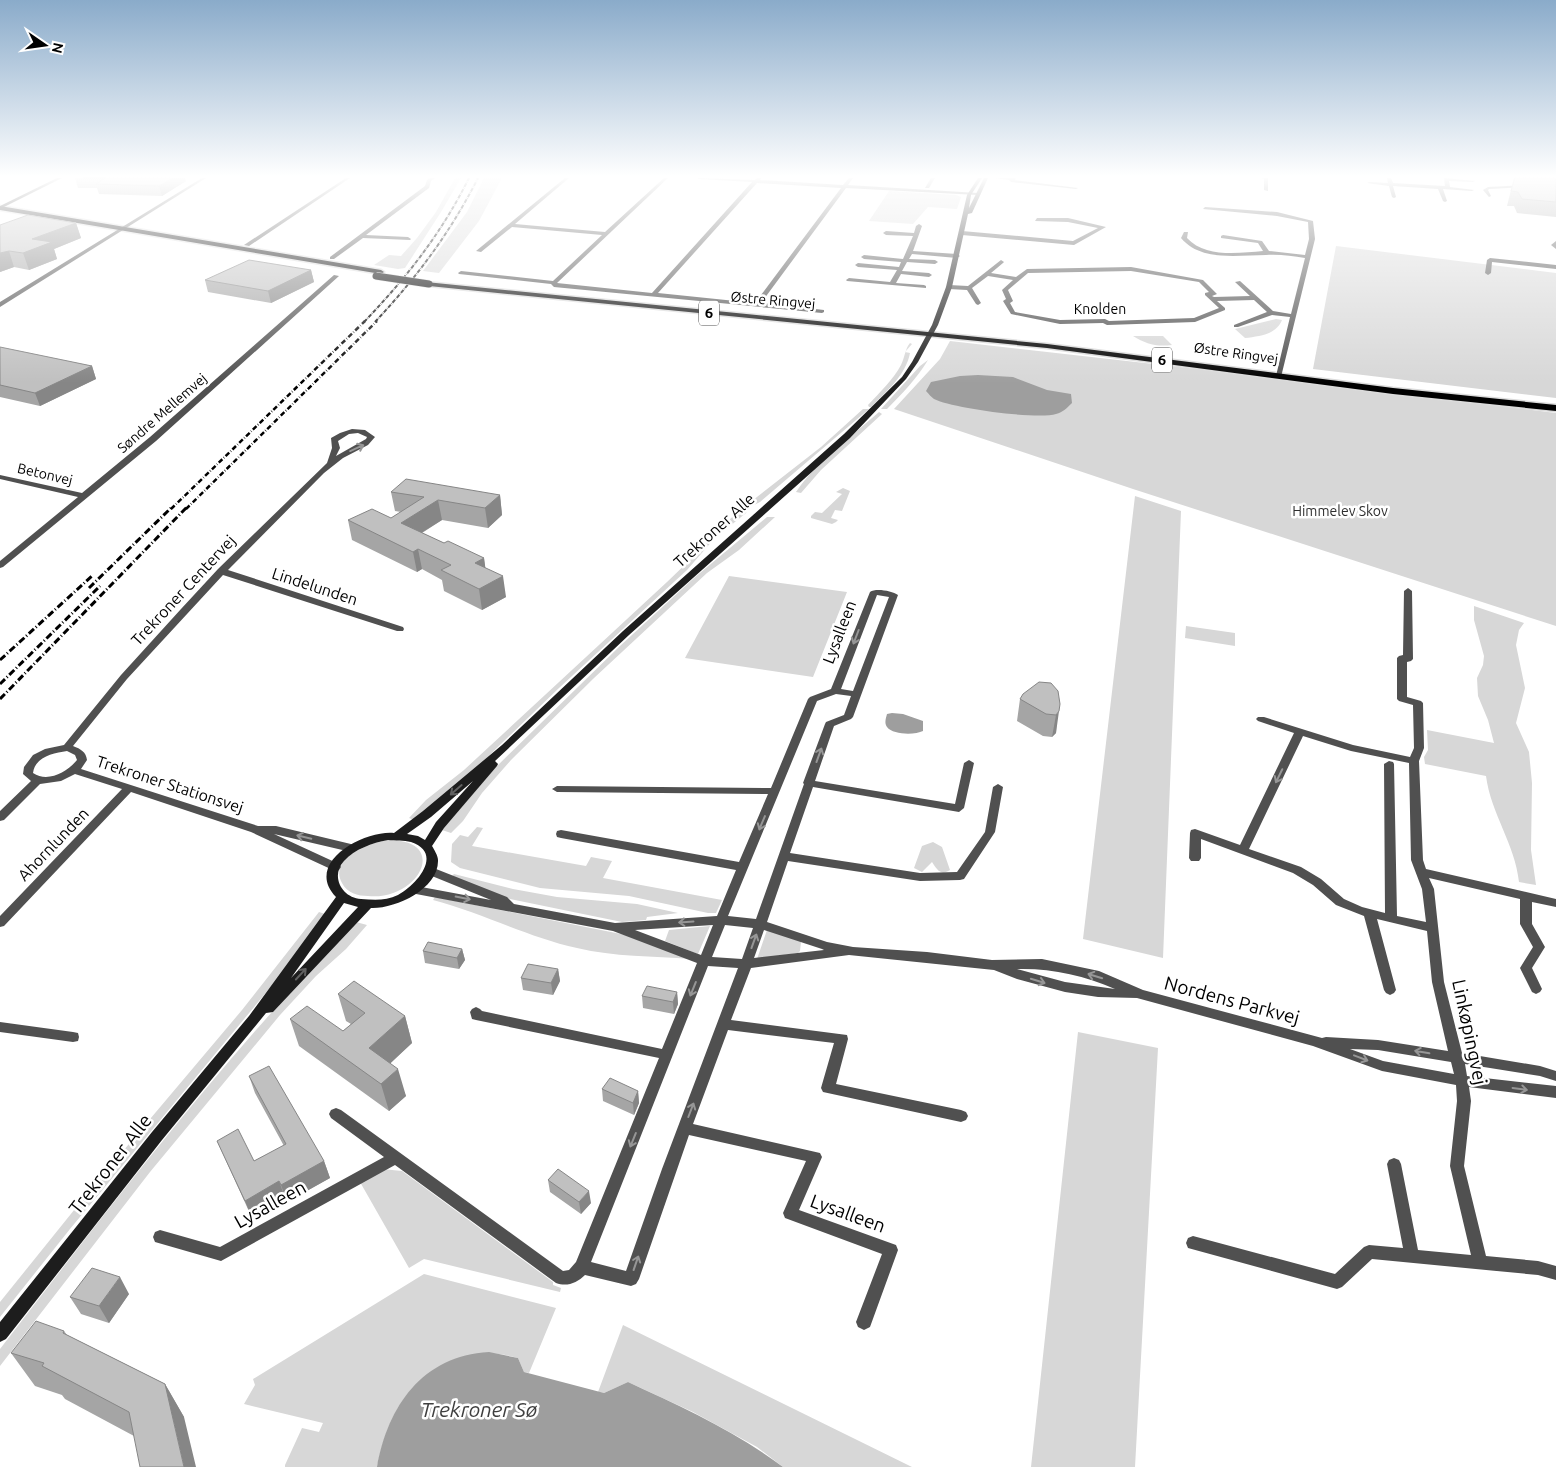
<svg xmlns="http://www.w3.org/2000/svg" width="1556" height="1467" font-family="Ubuntu,sans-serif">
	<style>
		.green { fill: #d7d7d7 }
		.water { fill: #9e9e9e }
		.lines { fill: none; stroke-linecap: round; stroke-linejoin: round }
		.primary-casing { stroke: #dbdbdb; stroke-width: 3 }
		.street { fill: #505050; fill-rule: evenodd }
		.secondary { fill: #1d1d1d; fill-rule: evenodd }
		.primary { fill: #000; fill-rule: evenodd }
		.rail-far2 { stroke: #000; stroke-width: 2; stroke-dasharray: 4 1 0.5 1; stroke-linecap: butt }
		.rail-far1 { stroke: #000; stroke-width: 2.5; stroke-dasharray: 5 2 0.5 2; stroke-linecap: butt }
		.rail { stroke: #000; stroke-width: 3; stroke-dasharray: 7 2.5 1 2.5; stroke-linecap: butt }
		.primary-bridge-casing { stroke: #dbdbdb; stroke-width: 8; stroke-linecap: butt }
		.primary-bridge { stroke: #000; stroke-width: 7 }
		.wall { fill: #a5a5a5 }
		.shaded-wall { fill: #868686 }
		.building { fill: #c0c0c0; stroke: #868686 }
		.oneway { stroke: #969696 }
		.oneway2 { stroke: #616161 }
		.labels { text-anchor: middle; stroke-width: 5; stroke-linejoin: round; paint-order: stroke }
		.far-street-label { font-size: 14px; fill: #000; stroke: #fff }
		.far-park-label { font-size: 14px; fill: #2e2e2e; stroke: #fff }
		.shield { fill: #fff; stroke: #4c4c4c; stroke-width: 1 }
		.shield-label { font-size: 15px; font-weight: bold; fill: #000 }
		.street-label { font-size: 16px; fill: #000; stroke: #fff }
		.near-street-label { font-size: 19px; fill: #000; stroke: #fff }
		.near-water-label { font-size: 21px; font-style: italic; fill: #3f3f3f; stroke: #fff }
	</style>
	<rect width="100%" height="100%" fill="#fff"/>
	<path class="green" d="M455,178H461L441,212L405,268L398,269L374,265L389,255L401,256L417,238L436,212Z
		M484,178H502L479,221L439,273L423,271L467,212Z
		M889,191L956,195L961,197L957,209L928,207L913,224L869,221Z
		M1336,246L1556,273V398L1313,369Z
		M1276,319L1282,320C1276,335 1259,336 1245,338L1235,329Z
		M1133,336H1163L1172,345C1156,347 1146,344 1133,336Z
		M950,341L1269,377L1556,413V626L1133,489L894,409L940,359Z
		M910,343L912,344L905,352L910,353C906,375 886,392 871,407H869L868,405C880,392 893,380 901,365C905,357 905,349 910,343Z
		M928,360C917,378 902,394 887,409H881L920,366Z
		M863,409H869L760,502L754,505L748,504L821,447Z
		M879,412L882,414L821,470L801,493L796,492C816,462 852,436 879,412Z
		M843,488L850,491L842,511L835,510L831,518L838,520L836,522L832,524L811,518V516L815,512L822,513L842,494L836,492Z
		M1135,496L1181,511L1163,958L1083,939Z
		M744,507L748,509L746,513L714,539L687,570L559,688L471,773L414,820L409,818L426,800L464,770L667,582L694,556L708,538Z
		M767,517H775L739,550L707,573L594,678L511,760L482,793L463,821L451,833L442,830L495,768L621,645L694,578Z
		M729,576L847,592L813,677L685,658Z
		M1474,606L1524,623L1519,630L1516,645L1525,688L1516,723L1529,752L1532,783L1531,850L1536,885L1519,882C1515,844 1491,814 1486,776L1425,764L1424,757L1428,750L1427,730L1494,743L1488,720L1478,696L1477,678L1483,665L1484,656L1474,620Z
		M1186,626L1235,633V646L1185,638Z
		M477,827L483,828L472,846L586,866L591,857L612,861L603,878L722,900L716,913H708L629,896L540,888L460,868L451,862L452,844L460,835L468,837Z
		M387,840C451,839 419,901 368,896C358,896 347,893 342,883C328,858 370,843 387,840Z
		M933,842L942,847L950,870C941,876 937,870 932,862L922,872L914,868L922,846Z
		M454,874L513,889L557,897L637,904L678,913L647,917L646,920L622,922L510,899L451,877Z
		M435,897L636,937L691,959C653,956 614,957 577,948C528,937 482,913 433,900Z
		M319,912L325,914L293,960L70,1229L0,1317V1302L91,1189L242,1010Z
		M356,922L367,925L346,949L316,976L280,1015L150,1172L0,1366V1349C113,1203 226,1054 356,922Z
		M710,926L698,954L665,941L669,930Z
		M767,930L799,940L801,942L800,951L798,953L757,959Z
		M1078,1032L1158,1048L1135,1467H1031Z
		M382,1169L402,1171L553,1282V1285L561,1288L560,1292L424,1259L409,1268L360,1182Z
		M424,1274L556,1308L529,1373L524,1372L518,1358C491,1350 469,1352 443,1365C402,1386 386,1424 377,1467H285V1465L302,1428L319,1432L323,1423L244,1404L255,1385L253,1379Z
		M623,1325L912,1467H783L757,1447L693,1412L628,1382L604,1393L598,1392Z"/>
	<path class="water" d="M978,375L1013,377L1047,390L1071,394L1072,403C1067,408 1063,412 1056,414C1038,420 951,408 934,399C931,397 929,394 926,391L931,382L960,376Z
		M892,713L903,714L923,721V731C915,735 893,735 887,727C884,723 886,718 887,714Z
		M489,1352L518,1358L524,1372L604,1393L628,1382C682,1407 735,1431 783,1467H377C388,1406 422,1356 489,1352Z"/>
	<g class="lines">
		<defs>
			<path id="primary" d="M0,206L381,270L384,272L381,274L0,210Z
				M426,282L1047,344L1393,388L1556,405V411L1393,394L1047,348L429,286H426Z"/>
		</defs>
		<use href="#primary" class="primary-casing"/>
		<path class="street" d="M202,178H206L0,307V302Z
			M346,178H350L249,246L244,245Z
			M430,178H435L431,181L429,188L366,235L408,237L411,239L410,240L363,238L334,259H330V257L425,186L427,180Z
			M565,178H569L515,224L605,232L664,178H668L557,283L652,293L752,182L699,179L697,178L755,180L757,178H761L760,180L843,185L849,178H853L848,185L978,193L980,194L978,195L846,188L761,303L824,310V312L822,313L554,287L551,284L459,274L458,273L461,271L553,281L602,235L512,227L481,252L476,251ZM757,183L841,188L755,303L658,293Z
			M931,178H935L929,188H925Z
			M996,178H1016L1015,180L1078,188L1076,189L1011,182L1009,180Z
			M1262,178H1268V191L1264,190V179Z
			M1387,178H1391L1393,183L1445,186L1444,178L1475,181L1473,182L1449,181L1450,187L1474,190L1472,191L1443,189L1447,201L1445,202L1443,201L1438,189L1393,186L1396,197L1394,198L1392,197L1389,186L1367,183L1369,182L1388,183Z
			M1525,185L1527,187L1489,189L1488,190L1491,196L1489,197L1483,190L1488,187Z
			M1205,207L1277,212L1313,221L1315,239L1281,377L1276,376L1290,317L1272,315L1238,327H1234V325L1267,312L1254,300L1217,301L1225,308V310L1195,322L1107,325L1103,323L1060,324L1011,314L1003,301L1006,299L1002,290L1013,280L988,276L972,288L981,303L978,305L976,304L967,290L949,289L946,287L949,285L968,286L1001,260L1004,262L1003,263L991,273L1016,277L1027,269L1131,267L1203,280L1217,294L1212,296L1214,297L1250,296L1235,282L1240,281L1273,311L1291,314L1305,258C1292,256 1279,254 1266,255C1238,255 1201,262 1181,238L1184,232H1188L1187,238C1205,258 1239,253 1263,251L1258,243L1221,238V236L1223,235L1262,241L1269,251L1305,255L1309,239L1308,222L1277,216L1203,209ZM1131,271L1199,282L1209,292L1205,293V295L1219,308L1194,318L1109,321L1105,319L1060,320L1015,312L1010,303L1013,301L1008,290L1028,273Z
			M1037,218H1068L1106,227L1074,245L962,235L959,233L962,231L1073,241L1098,228L1068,222L1035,221Z
			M919,224L922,226L913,251L957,254L960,256L957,258L912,254L909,259L935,260L938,262L935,264L907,262L902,271L929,273L932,275L929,277L901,274L896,283L924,285L926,286V288L847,281L846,280L849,278L890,282L897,270L858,267L855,265L858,263L899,267L901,262L864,259L861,257L864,255L903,259L913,236L886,235L883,233L886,231L914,233L916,226Z
			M1556,241V249L1551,245Z
			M1490,258L1556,265V269L1492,262L1491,273L1488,275L1485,273L1487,260Z
			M334,275L339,276L156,441L3,567L0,568V561L78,497L0,479V475L82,493L150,437Z
			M352,429L365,430L375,437L368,445L343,458L324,473L228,570L403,627L404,629L403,631H397L223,575L127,679L73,746C81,749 86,752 87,760L81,769L258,826H276L355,845L357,848L355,851L351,852L274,834L339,864L341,867L339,870L335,871L251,832L131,792L4,926L0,927V916L122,789L75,774L61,781L40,784L4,820L0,821V811L31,781L23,774L24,767L33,755L45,749L64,745L121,675L181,609L218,569L327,463L332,448L331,438L340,433ZM358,433L367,437L366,439L336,456L340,448L338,441L349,434ZM67,751L75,755L77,760C67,772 48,783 33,773C35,757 53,753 67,751Z
			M1408,588L1412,591L1413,659L1411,661L1407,662V697L1421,701L1423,703L1424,748L1419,761L1423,860L1426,869L1556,899V907L1532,902V924L1545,947L1532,968L1542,989L1540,992L1536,994L1532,992L1520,968L1533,947L1520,924V899L1429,878L1434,889L1444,982L1462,1053L1540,1066L1556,1071V1081L1540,1076L1465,1064L1467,1076L1556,1086V1098L1469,1087L1471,1101L1464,1166L1486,1256L1538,1261L1556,1266V1280L1538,1275L1372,1259L1342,1287L1337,1289L1188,1248L1186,1243L1188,1238L1193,1236L1335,1274L1364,1247L1369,1245L1403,1248L1387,1164L1389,1160L1394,1158L1399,1160L1401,1164L1418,1250L1471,1255L1450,1166L1457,1101L1456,1085L1382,1071L1313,1046L1137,998L1098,997L1065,992L1017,979L994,970L849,955L751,968L731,1020L847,1035L848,1039L836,1084L961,1110L966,1112L968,1116L966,1120L961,1122L823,1092L821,1088L834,1043L728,1030L693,1124L820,1153L822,1157L799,1210L896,1245L898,1250L870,1327L864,1330L858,1327L856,1322L882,1254L785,1218L783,1213L806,1161L689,1135L639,1279L636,1284L631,1286L585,1275C577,1283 567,1287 556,1283L395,1165L221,1261L155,1242L153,1237L155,1232L160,1230L220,1247L384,1157L331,1118L329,1114L331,1110L336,1108L341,1110L563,1271L569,1270L576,1262L659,1058L476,1020L472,1019L470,1012L472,1009L476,1007L480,1009L482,1011L662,1049L697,963L613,931L416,894L412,893L410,890L412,887L416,886L491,900L427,874L425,871L427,868L431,867L507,897L514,904L615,923L717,916L736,870L561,838L557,837L556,834L557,831L561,830L739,862L768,794L557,792L552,789L557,786L771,788L808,699L810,697L831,689L870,592C876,588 892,591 898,595L853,717L851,719L834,726L815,781L955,804L964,763L969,760L974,763L964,808L959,812L813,787L790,853L920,873L957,872L985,832L993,787L998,784L1003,787L995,832L964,879L960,880L920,881L788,861L767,922L827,942L853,947L927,952L992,960L1042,959L1099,971L1143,990L1322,1038L1326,1037L1378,1040L1448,1051L1432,982L1427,931L1377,919L1396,990L1394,993L1390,995L1386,993L1384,990L1364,916L1336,905L1313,885L1293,873L1201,839V858L1199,861H1191L1189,858L1190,833L1191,830L1195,829L1240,845L1294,733L1258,721L1256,719L1258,717H1264L1353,745L1410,757L1414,748L1413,705L1399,701L1397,699V658L1399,656L1403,655L1404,591ZM877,595L889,597L853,691L841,689ZM836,694L851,696L844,715L826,722L825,724L803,783L804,784L756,919L728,916L817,701ZM1303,736L1351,751L1409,763L1411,860L1422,889L1426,922L1397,916L1394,764L1393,762L1389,761L1384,764L1385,913L1362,907L1344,899L1321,879L1301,867L1249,849ZM713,925L701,955L635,930ZM725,925L753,928L742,959L712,957ZM764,930L822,949L824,950L754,958ZM708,966L738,968L662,1169L626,1271L591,1262ZM1017,969C1050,968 1084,975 1115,989L1065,982ZM1350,1049L1378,1050L1451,1062L1454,1074L1383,1061Z
			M0,1022L73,1032L78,1033L79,1037L78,1041L73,1042L0,1032Z"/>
		<path class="secondary" d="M57,178H62L0,209V206Z
			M978,178H982L971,195L969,208L984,178H988L972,213L968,214L952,287L938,325L918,362L906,379L850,438L629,635L495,761L498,764L497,766L444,828L432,846C434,849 438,856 438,860C439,889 395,909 371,908L273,1012L266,1013L162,1140L6,1339L0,1342V1322L152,1132L249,1016L336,897C303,863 364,830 394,833L423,811L502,745L623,631L844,434L902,377L912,362L932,325L946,287L967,195ZM473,781L436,822L425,840L418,836L407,834L431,817ZM388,840C395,841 404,840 411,842C444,853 417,885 398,895C386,901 374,900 361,899C342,898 330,876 344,861C355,849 372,843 388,840ZM344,903L358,907L291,978Z"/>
		<use href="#primary" class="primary"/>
		<path class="rail-far2" d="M364,322C407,277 441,234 469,178
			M375,322C417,277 450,233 478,178"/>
		<path class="rail-far1" d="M171,509L365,321
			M186,509L377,321"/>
		<path class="rail" d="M89,588L172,507
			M0,660L93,575
			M0,684L100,586
			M0,699L187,507"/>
		<defs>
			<path id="primary-bridge" d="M376,276L429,284"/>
		</defs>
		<use href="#primary-bridge" class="primary-bridge-casing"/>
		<use href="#primary-bridge" class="primary-bridge"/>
	</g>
	<path class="wall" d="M75,178H186H185L186,181L162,196L99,194L97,188H78Z
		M1514,178H1556V217L1517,213L1514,206H1507Z
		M76,223L81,238L54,249L57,259L29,270L14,267L0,272V225Z
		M311,270L314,282L271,303L208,292L205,280Z
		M0,347L92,366L96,379L40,406L0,397Z
		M391,492L500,495L502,515L488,528L442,520L422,533L444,543L484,558L485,568L506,597L482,610L444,591L442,580L422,569L417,572L352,540L348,520L391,518L401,512L395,511Z
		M1058,691L1056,733L1052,737L1043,736L1017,721L1020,699Z
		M462,949L465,960L459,969L425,963L423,951Z
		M558,969L560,981L553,995L523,990L521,978Z
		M677,992L678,1004L674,1014L643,1008L642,996Z
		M338,994L405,1016L412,1043L390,1063L406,1096L389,1111L299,1046L290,1019L343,1031L351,1024L346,1021Z
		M249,1076L324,1161L330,1178L287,1202L285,1198L252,1218L217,1141L254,1161L284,1146L255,1093Z
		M602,1089L638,1091L639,1103L634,1115L603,1101Z
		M548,1180L591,1203L581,1214L550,1192Z
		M129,1294L109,1323L81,1314L70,1297Z
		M64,1331L67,1335L165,1384L184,1417L134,1436L65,1399L62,1395L35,1386L11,1353Z"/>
	<path class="shaded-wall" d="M173,178H186H185L186,181L162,196L159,186Z
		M76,223L81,238L54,249L57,259L29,270L23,253L32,239Z
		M9,251L14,267L0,272V253Z
		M311,270L314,282L271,303L268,291Z
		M92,366L96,379L40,406L35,393Z
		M500,495L502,515L488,528L485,508Z
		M438,500L442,520L405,543L401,523Z
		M418,549L422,569L417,572L413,552Z
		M484,558L487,579L475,563Z
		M503,576L506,597L482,610L479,589Z
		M1059,711L1056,733L1052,737L1056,715Z
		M462,949L465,960L459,969L457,958Z
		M558,969L560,981L553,995L551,983Z
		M677,992L678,1004L674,1014L673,1002Z
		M405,1016L412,1043L377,1076L369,1048Z
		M398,1069L406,1096L389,1111L381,1084Z
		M638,1091L639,1103L634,1115L633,1103Z
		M324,1161L330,1178L287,1202L281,1185Z
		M279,1181L285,1198L252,1218L245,1201Z
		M589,1191L591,1203L581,1214L579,1202Z
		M120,1277L129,1294L109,1323L99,1306Z
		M165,1384L184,1417L196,1467H184Z"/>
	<path class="building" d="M83,178H173L159,186L96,184L106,178Z
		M1515,178H1556V202L1522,199L1518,192L1511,191Z
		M28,215L76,223L32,239L52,242L23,253L9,251L0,253V225Z
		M249,260L311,270L268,291L205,280Z
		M0,347L92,366L35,393L0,385Z
		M406,479L500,495L485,508L438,500L401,523L444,543L448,541L484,558L475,563L503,576L479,589L441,570L451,565L418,549L413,552L348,520L372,509L391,518L424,497L391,492Z
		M1039,682L1051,683L1058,691L1060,704L1059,711L1056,715L1046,714L1020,699L1023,694Z
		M428,942L462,949L457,958L423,951Z
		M528,964L558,969L551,983L521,978Z
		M354,981L405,1016L369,1048L398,1069L381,1084L290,1019L307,1006L343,1031L365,1013L338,994Z
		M647,986L677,992L673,1002L642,996Z
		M269,1066L324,1161L281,1185L279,1181L245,1201L217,1141L238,1129L254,1161L286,1144L249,1076Z
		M610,1078L638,1091L633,1103L602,1089Z
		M558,1169L589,1191L579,1202L548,1180Z
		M92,1268L120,1277L99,1306L70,1297Z
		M36,1321L64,1331L63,1333L165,1384L184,1467H140L129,1412L42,1366L44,1363L11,1353Z"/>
	<defs><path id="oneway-shaft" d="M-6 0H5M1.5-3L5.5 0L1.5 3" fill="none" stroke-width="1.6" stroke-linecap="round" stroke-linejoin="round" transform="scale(1.25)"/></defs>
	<g class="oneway">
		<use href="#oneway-shaft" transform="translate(357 448) rotate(-24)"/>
		<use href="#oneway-shaft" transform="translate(856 637) rotate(111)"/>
		<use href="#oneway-shaft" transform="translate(819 755) rotate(-70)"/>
		<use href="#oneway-shaft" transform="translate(1279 776) rotate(116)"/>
		<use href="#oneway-shaft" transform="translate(762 823) rotate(113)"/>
		<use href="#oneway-shaft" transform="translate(304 837) rotate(-167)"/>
		<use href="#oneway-shaft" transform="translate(463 898) rotate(11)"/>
		<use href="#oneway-shaft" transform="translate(686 922) rotate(176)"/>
		<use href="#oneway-shaft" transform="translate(754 941) rotate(-70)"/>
		<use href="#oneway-shaft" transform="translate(1095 976) rotate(-163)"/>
		<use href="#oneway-shaft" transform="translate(1038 981) rotate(17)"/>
		<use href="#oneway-shaft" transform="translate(693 989) rotate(112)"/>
		<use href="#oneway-shaft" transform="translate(1422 1052) rotate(-170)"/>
		<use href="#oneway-shaft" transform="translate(1361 1058) rotate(21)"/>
		<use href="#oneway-shaft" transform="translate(1520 1089) rotate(8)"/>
		<use href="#oneway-shaft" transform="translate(691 1110) rotate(-69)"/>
		<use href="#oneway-shaft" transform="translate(633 1140) rotate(112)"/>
		<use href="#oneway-shaft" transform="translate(636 1263) rotate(-71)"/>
	</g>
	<g class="oneway2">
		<use href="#oneway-shaft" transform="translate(456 790) rotate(139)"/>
		<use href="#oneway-shaft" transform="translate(301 974) rotate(-47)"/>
	</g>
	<linearGradient id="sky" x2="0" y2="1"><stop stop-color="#8aabca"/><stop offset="0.46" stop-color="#fff"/><stop offset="1" stop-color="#fff" stop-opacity="0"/></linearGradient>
	<rect width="1556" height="383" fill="url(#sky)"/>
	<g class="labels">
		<g class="far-street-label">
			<text transform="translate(773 300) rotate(5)" y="5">Østre Ringvej</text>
			<text x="1100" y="314">Knolden</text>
			<text transform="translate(1236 353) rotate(8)" y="5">Østre Ringvej</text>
			<text transform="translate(162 413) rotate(-41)" y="5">Søndre Mellemvej</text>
			<text transform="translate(45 474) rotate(13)" y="5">Betonvej</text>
		</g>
		<g class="far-park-label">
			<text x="1340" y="516">Himmelev Skov</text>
		</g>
		<g class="shield">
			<rect x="699" y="300.5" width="20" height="25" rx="4"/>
			<rect x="1152" y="347.5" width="20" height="25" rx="4"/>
		</g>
		<g class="shield-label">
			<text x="709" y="318">6</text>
			<text x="1162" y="365">6</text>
		</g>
		<g class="street-label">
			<text transform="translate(714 530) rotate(-42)" y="6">Trekroner Alle</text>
			<text transform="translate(315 586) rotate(18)" y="6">Lindelunden</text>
			<text transform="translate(183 590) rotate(-47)" y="6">Trekroner Centervej</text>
			<text transform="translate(839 632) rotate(-69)" y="6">Lysalleen</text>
			<text transform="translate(170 784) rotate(18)" y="6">Trekroner Stationsvej</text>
			<text transform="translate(53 844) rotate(-46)" y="6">Ahornlunden</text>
		</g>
		<g class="near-street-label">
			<text transform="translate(1232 1000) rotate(15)" y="7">Nordens Parkvej</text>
			<text transform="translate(1470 1032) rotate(78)" y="7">Linkøpingvej</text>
			<text transform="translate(110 1164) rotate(-52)" y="7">Trekroner Alle</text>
			<text transform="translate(270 1204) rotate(-29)" y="7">Lysalleen</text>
			<text transform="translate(848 1213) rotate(20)" y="7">Lysalleen</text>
		</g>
		<g class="near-water-label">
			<text x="479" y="1417">Trekroner Sø</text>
		</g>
	</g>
	<g transform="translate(45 45) rotate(103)" stroke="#ffffff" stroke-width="4" paint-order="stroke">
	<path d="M0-4L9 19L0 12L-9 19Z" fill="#000000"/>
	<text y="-8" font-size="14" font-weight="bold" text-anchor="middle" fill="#000000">N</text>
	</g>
</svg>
